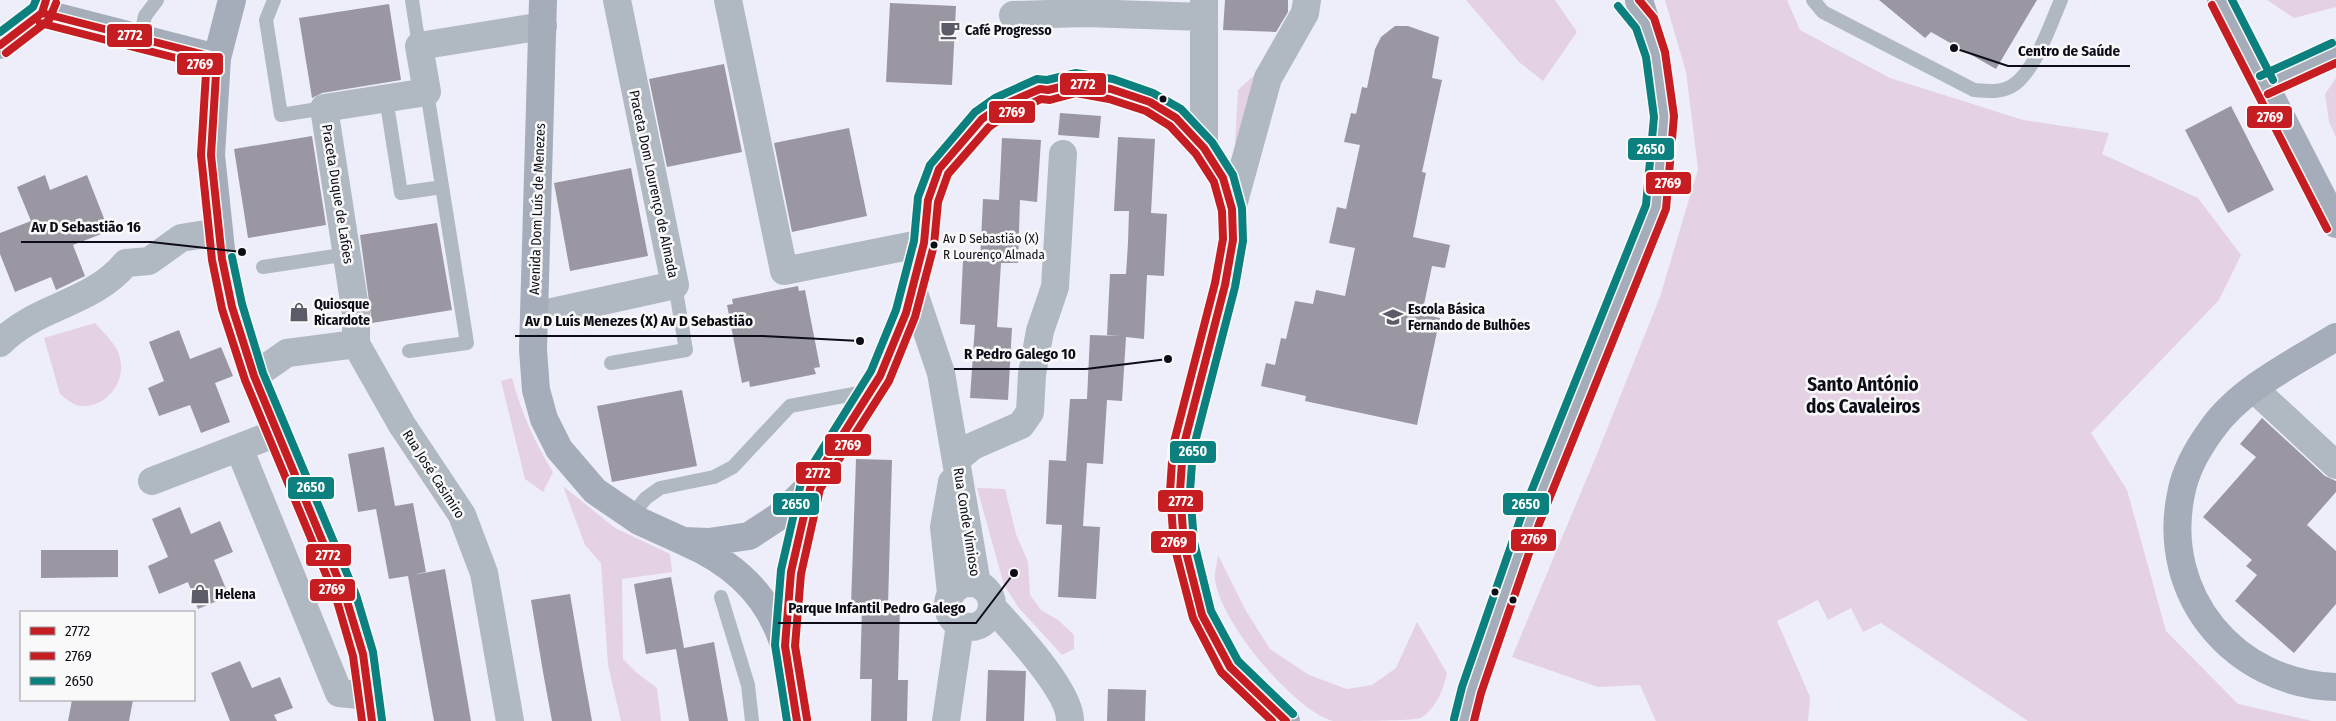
<svg xmlns="http://www.w3.org/2000/svg" width="2336" height="721" font-family="'Fira Sans Condensed',sans-serif">
	<style>
		.green { fill: #e5d1e4 }
		.building { fill: #9a97a2 }
		.lines { fill: none; stroke-linecap: round; stroke-linejoin: round }
		.lane { stroke: #b0b8c2; stroke-width: 14 }
		.street { stroke: #b0b8c2; stroke-width: 28 }
		.secondary { stroke: #a4adb9; stroke-width: 28 }
		.bus-1-casing { stroke: #f9f9f9; stroke-width: 11 }
		.bus-2-casing { stroke: #f9f9f9; stroke-width: 11 }
		.bus-3-casing { stroke: #f9f9f9; stroke-width: 11 }
		.bus-1 { stroke: #c61d23; stroke-width: 8 }
		.bus-2 { stroke: #c61d23; stroke-width: 8 }
		.bus-3 { stroke: #0c807e; stroke-width: 8 }
		.bus-dot { fill: #0d0d18; stroke: #f9f9f9; stroke-width: 2 }
		.labels { text-anchor: middle; stroke-width: 5; stroke-linejoin: round; paint-order: stroke }
		.bus-label { font-size: 13px; fill: #0d0d18; stroke: #f9f9f9; text-anchor: start }
		.poi-label { font-size: 14px; font-weight: bold; fill: #0d0d18; stroke: #f9f9f9; text-anchor: start }
		.street-label { font-size: 14px; fill: #0d0d18; stroke: #f9f9f9 }
		.district-label { font-size: 19px; font-weight: bold; fill: #0d0d18; stroke: #f9f9f9 }
		.leader { fill: none; stroke: #0d0d18; stroke-width: 2 }
		.callout-dot { fill: #0d0d18; stroke: #f9f9f9; stroke-width: 2 }
		.callout-label { font-size: 15px; text-anchor: middle; font-weight: bold; fill: #0d0d18; stroke: #f9f9f9; stroke-width: 5; stroke-linejoin: round; paint-order: stroke }
		.line-badge { stroke: #f9f9f9; stroke-width: 2 }
		.badge-label { font-size: 14px; text-anchor: middle; font-weight: bold; fill: #fff }
	</style>
	<rect width="100%" height="100%" fill="#edeef9"/>
	<path class="green" d="M1466,0H1555L1577,32L1543,81L1519,62Z
		M1665,0H1787L1800,30L1890,78L2023,120L2109,133L2102,154L2198,198L2241,255L2219,300L2091,433L2127,490L2166,631L2238,704L2312,721H2028L1881,623L1863,632L1851,608L1828,620L1818,600L1777,621L1810,697L1808,721H1656L1640,685L1598,687L1512,657L1597,454L1660,297L1698,169L1686,72Z
		M2267,0H2336V7L2294,18Z
		M1260,70L1243,148L1235,145L1238,90Z
		M2336,78V137L2329,122L2325,94Z
		M95,323C103,332 118,346 120,358C126,383 106,408 80,406C73,405 65,398 60,394L44,338Z
		M512,378C521,412 535,443 553,472L543,492L525,479L501,381Z
		M563,486L615,528L670,554L672,572L622,579L623,659L637,673L657,688L661,721H621L608,665L601,563L585,545Z
		M977,488L1005,489L1016,534L1028,562L1030,595L1041,610L1058,620L1074,635V649L1062,655L1019,608L1004,585Z
		M1218,555L1246,611L1270,649L1309,675L1347,689L1372,685L1396,668L1417,622L1447,673C1443,691 1436,708 1421,718C1414,721 1343,721 1333,721C1329,720 1323,717 1319,715C1282,693 1226,627 1216,585C1213,575 1217,565 1218,555Z"/>
	<path class="building" d="M1225,0H1288V12L1276,32L1223,30Z
		M1879,0H2037L1996,69L1931,32L1925,38Z
		M890,3L956,6L952,85L886,82Z
		M389,4L401,80L322,93L312,98L299,18Z
		M1395,26H1408L1439,37L1432,78L1442,80L1422,172L1426,173L1413,237L1450,245L1445,268L1432,266L1422,314L1440,318L1417,425L1305,401L1306,396L1261,386L1266,363L1275,365L1281,338L1286,339L1295,301L1313,304L1316,290L1345,296L1355,248L1329,243L1337,207L1346,209L1360,145L1344,142L1351,113L1356,114L1362,87L1367,88L1375,49L1381,37Z
		M724,64L742,152L667,167L649,79Z
		M2231,106L2274,190L2228,213L2185,130Z
		M1060,113L1101,116L1099,138L1058,135Z
		M849,128L867,216L792,232L774,143Z
		M312,136L326,225L248,238L234,149Z
		M1118,137L1155,139L1151,213L1167,214L1164,276L1147,275L1144,339L1126,337L1122,401L1107,400L1103,464L1087,463L1083,526L1100,527L1096,599L1058,597L1062,525L1046,524L1049,460L1066,461L1070,399H1087L1090,335L1121,336L1107,335L1110,274H1126L1128,243L1129,211H1114Z
		M1002,138L1041,140L1037,202L1020,200L1018,263H1001L997,327L1012,328L1008,400L970,398L975,325L960,324L963,260L980,261L983,199L999,200Z
		M631,168L648,256L570,271L554,183Z
		M45,175L50,190L87,175L109,231L73,245L85,276L56,290L51,277L15,292L0,254V233L31,221L17,187Z
		M437,223L452,310L372,323L360,235Z
		M798,286L799,291L805,290L820,367L814,368L816,374L750,387L749,381L742,383L727,305L733,304L732,299Z
		M179,330L190,359L221,347L233,376L215,383L230,422L201,433L190,405L159,416L148,388L164,381L149,342Z
		M682,390L697,466L612,482L597,406Z
		M2262,418L2325,476L2336,481V492L2307,525L2336,551V604L2294,653L2235,601L2257,575L2246,566L2252,560L2203,517L2256,457L2240,444Z
		M384,447L395,506L413,503L426,572L413,575L445,569L471,721H434L408,576L389,579L376,509L358,512L348,454Z
		M856,459L892,460L888,606L900,607L898,680H908L907,721H871L872,679H860L862,606L851,605Z
		M180,507L191,534L220,521L233,552L214,560L229,596L198,609L188,582L159,594L148,566L168,557L152,519Z
		M41,550H118V577L41,578Z
		M671,577L684,648L714,642L728,721H689L676,649L646,654L634,584Z
		M570,594L582,665L592,721H552L543,672L531,600Z
		M240,661L252,688L280,677L293,708L274,715L277,721H230L211,673Z
		M988,670L1026,671L1024,721H986Z
		M1108,689L1146,690L1145,721H1107Z
		M72,700H133L129,721H68Z"/>
	<g class="lines">
		<path class="lane" d="M274,0L266,20L281,115L324,108
			M412,0L419,46
			M1813,0L1823,12L1974,90C1986,91 2000,93 2012,86C2035,72 2050,25 2061,0
			M140,38L145,16L157,0
			M386,98L401,193L442,187
			M263,267L348,254
			M409,351L467,343L427,92
			M611,363L686,350L675,285
			M631,516L646,498L660,488L714,477L733,467L790,406L870,391
			M721,597L748,685L752,721"/>
		<path class="street" d="M728,0L784,271L924,243
			M1087,0L1086,13L1204,17
			M1013,15L1086,13
			M1204,148V0
			M1232,209L1268,78L1305,13L1307,0
			M913,290L941,373L977,584
			M534,316L675,285L617,0
			M0,343C37,305 91,305 126,263L149,261L181,238L218,232
			M356,344V314L324,108L427,92L419,46L543,26
			M254,376L287,353L356,344L402,425L462,515L484,573L510,721
			M2254,389L2336,465
			M239,448L339,693L369,696
			M957,459L973,446L1021,425L1030,412L1032,374L1040,331L1055,287L1063,154
			M152,481L277,433
			M948 605a22 22 0 1 1 44 0a22 22 0 1 1-44 0Z
			M951,593L944,527L952,482
			M992,607C1012,629 1071,691 1070,721
			M946,721L960,625"/>
		<path class="secondary" d="M232,0L217,58L211,155L222,259L232,307L254,376L346,598L363,654L372,721
			M543,0L533,350L536,390L544,419L559,449L595,491L639,521L683,541L709,542L749,536L778,517L811,485L880,376L906,313L913,290L924,243L928,200L939,169L966,136L982,119L1001,106L1040,89L1048,90L1076,83L1111,89L1150,102L1176,118L1204,148L1223,178L1232,209L1233,240L1225,285L1183,448L1180,491L1184,544L1202,615L1230,667L1286,721
			M2221,0L2336,224
			M42,13L217,58
			M0,45L42,13L46,0
			M2264,85L2336,52
			M2336,337C2295,362 2240,389 2212,429C2198,448 2185,471 2181,494C2160,595 2234,684 2336,687
			M687,543C733,563 769,596 784,645C791,669 793,696 797,721
			M785,641L791,572L811,485
			M1464,721L1471,690L1530,520L1656,207L1664,117L1656,55L1639,0"/>
		<defs>
			<path id="bus-1" d="M42,13L217,58
				M0,45L42,13L46,0
				M217,58L211,155L222,259L232,307L254,376L346,598L363,654L372,721
				M797,721L785,646L791,572L811,485L880,376L906,313L924,243L928,200L939,169L982,119L1001,106L1040,89L1048,90L1076,83L1111,89L1150,102L1176,118L1204,148L1223,178L1232,209L1233,240L1225,285L1183,448L1180,491L1184,544L1202,615L1230,667L1286,721"/>
			<path id="bus-2" d="M2212,5L2327,229
				M40,23L215,68
				M6,53L49,20L56,3
				M207,57L201,155L212,260L222,309L245,380L337,601L353,656L362,721
				M2268,94L2336,63
				M807,719L795,646L801,574L820,489L889,381L915,317L934,245L938,202L948,174L989,127L1006,115L1041,99L1050,100L1076,93L1109,99L1146,111L1170,126L1196,154L1214,182L1222,211L1223,239L1215,283L1173,446L1170,492L1174,545L1193,618L1221,672L1272,721
				M1474,721L1481,693L1539,524L1666,209L1674,116L1665,52L1654,18L1639,0"/>
			<path id="bus-3" d="M2232,0L2273,80
				M0,32L33,7L36,0
				M2260,76L2332,43
				M232,257L242,304L263,373L356,595L373,652L382,720
				M1454,719L1462,687L1521,517L1646,205L1654,117L1646,57L1636,28L1618,6
				M787,721L775,645L781,570L801,483L871,371L896,310L914,241L918,197L930,165L975,112L995,98L1037,79L1047,80L1076,73L1113,79L1153,93L1181,109L1212,142L1233,175L1242,208L1243,241L1235,287L1193,450L1190,491L1194,542L1211,611L1238,661L1293,714"/>
		</defs>
		<use href="#bus-1" class="bus-1-casing"/>
		<use href="#bus-2" class="bus-2-casing"/>
		<use href="#bus-3" class="bus-3-casing"/>
		<use href="#bus-1" class="bus-1"/>
		<use href="#bus-2" class="bus-2"/>
		<use href="#bus-3" class="bus-3"/>
	</g>
	<defs>
		<symbol id="cafe-bare" viewBox="-9 -9 18 18"><path d="M-5.5-4.5H6V0H3Q3 3.5 0 3.5H-2.5Q-5.5 3.5-5.5 0ZM3-3.2v2h1.7v-2ZM-6 4.5H4V6H-6Z" fill="#5b5c67" stroke="#f9f9f9" stroke-width="2.5" paint-order="stroke"/></symbol>
		<symbol id="shop-bare" viewBox="-9 -9 18 18"><path d="M-5-2.5h2.3a2.7 3.5 0 0 1 5.4 0H5L5.5 6h-11ZM-1.5-2.5h3a1.5 2.3 0 0 0-3 0Z" fill="#5b5c67" stroke="#f9f9f9" stroke-width="2.5" paint-order="stroke"/></symbol>
		<symbol id="school-bare" viewBox="-9 -9 18 18"><path d="M0-5L7-2L0 1L-7-2ZM-4 1L0 2.5L4 1V4Q0 6-4 4Z" fill="#5b5c67" stroke="#f9f9f9" stroke-width="2.5" paint-order="stroke"/></symbol>
	</defs>
	<g fill-rule="evenodd">
		<use href="#cafe-bare" x="936" y="16" width="28" height="28"/>
		<use href="#shop-bare" x="285" y="298" width="28" height="28"/>
		<use href="#school-bare" x="1379" y="303" width="28" height="28"/>
		<use href="#shop-bare" x="186" y="580" width="28" height="28"/>
	</g>
	<g class="bus-dot">
		<circle cx="1163" cy="99" r="4.5"/>
		<circle cx="934" cy="245" r="4.5"/>
		<circle cx="1495" cy="592" r="4.5"/>
		<circle cx="1513" cy="600" r="4.5"/>
	</g>
	<g class="labels">
		<g class="bus-label">
			<text x="943" y="243">Av D Sebastião (X)<tspan x="943" dy="16">R Lourenço Almada</tspan></text>
		</g>
		<g class="poi-label">
			<text x="965" y="35">Café Progresso</text>
			<text x="314" y="309">Quiosque<tspan x="314" dy="16">Ricardote</tspan></text>
			<text x="1408" y="314">Escola Básica<tspan x="1408" dy="16">Fernando de Bulhões</tspan></text>
			<text x="215" y="599">Helena</text>
		</g>
		<g class="street-label">
			<text transform="translate(654 184) rotate(78)" y="5">Praceta Dom Lourenço de Almada</text>
			<text transform="translate(338 194) rotate(81)" y="5">Praceta Duque de Lafões</text>
			<text transform="translate(537 209) rotate(-88)" y="5">Avenida Dom Luís de Menezes</text>
			<text transform="translate(434 474) rotate(57)" y="5">Rua José Casimiro</text>
			<text transform="translate(967 522) rotate(81)" y="5">Rua Conde Vimioso</text>
		</g>
		<g class="district-label">
			<text x="1863" y="391">Santo António<tspan x="1863" dy="22">dos Cavaleiros</tspan></text>
		</g>
	</g>
	<path class="leader" d="M1954 48L2008 66H2130M242 252L151 242H21M860 341L763 336H515M1168 359L1086 369H954M1014 573L976 623H778"/>
	<g class="callout-dot">
		<circle cx="1954" cy="48" r="5"/>
		<circle cx="242" cy="252" r="5"/>
		<circle cx="860" cy="341" r="5"/>
		<circle cx="1168" cy="359" r="5"/>
		<circle cx="1014" cy="573" r="5"/>
	</g>
	<g class="callout-label">
		<text x="2069" y="56">Centro de Saúde</text>
		<text x="86" y="232">Av D Sebastião 16</text>
		<text x="639" y="326">Av D Luís Menezes (X) Av D Sebastião</text>
		<text x="1020" y="359">R Pedro Galego 10</text>
		<text x="877" y="613">Parque Infantil Pedro Galego</text>
	</g>
	<g class="line-badge">
		<rect x="106" y="23" width="47" height="25" rx="5" fill="#c61d23"/>
		<rect x="176" y="52" width="48" height="24" rx="5" fill="#c61d23"/>
		<rect x="1059" y="72" width="48" height="24" rx="5" fill="#c61d23"/>
		<rect x="988" y="100" width="48" height="24" rx="5" fill="#c61d23"/>
		<rect x="2246" y="105" width="47" height="24" rx="5" fill="#c61d23"/>
		<rect x="1627" y="137" width="48" height="24" rx="5" fill="#0c807e"/>
		<rect x="1645" y="171" width="47" height="24" rx="5" fill="#c61d23"/>
		<rect x="824" y="433" width="48" height="24" rx="5" fill="#c61d23"/>
		<rect x="1169" y="440" width="48" height="24" rx="5" fill="#0c807e"/>
		<rect x="795" y="461" width="47" height="24" rx="5" fill="#c61d23"/>
		<rect x="287" y="476" width="48" height="24" rx="5" fill="#0c807e"/>
		<rect x="1157" y="489" width="47" height="24" rx="5" fill="#c61d23"/>
		<rect x="772" y="492" width="48" height="24" rx="5" fill="#0c807e"/>
		<rect x="1502" y="492" width="48" height="24" rx="5" fill="#0c807e"/>
		<rect x="1510" y="528" width="47" height="24" rx="5" fill="#c61d23"/>
		<rect x="1150" y="530" width="47" height="24" rx="5" fill="#c61d23"/>
		<rect x="305" y="543" width="47" height="24" rx="5" fill="#c61d23"/>
		<rect x="309" y="578" width="47" height="24" rx="5" fill="#c61d23"/>
	</g>
	<g class="badge-label">
		<text x="130" y="40">2772</text>
		<text x="200" y="69">2769</text>
		<text x="1083" y="89">2772</text>
		<text x="1012" y="117">2769</text>
		<text x="2270" y="122">2769</text>
		<text x="1651" y="154">2650</text>
		<text x="1668" y="188">2769</text>
		<text x="848" y="450">2769</text>
		<text x="1193" y="456">2650</text>
		<text x="818" y="478">2772</text>
		<text x="311" y="492">2650</text>
		<text x="1181" y="506">2772</text>
		<text x="796" y="509">2650</text>
		<text x="1526" y="509">2650</text>
		<text x="1534" y="544">2769</text>
		<text x="1174" y="547">2769</text>
		<text x="328" y="560">2772</text>
		<text x="332" y="594">2769</text>
	</g>
	<rect x="20" y="611" width="175" height="90" fill="#f9f9f9" stroke="#9b9b9f"/>
	<rect x="30" y="627" width="25" height="8" fill="#c61d23" stroke="#9b9b9f"/>
	<text x="65" y="636" font-size="15" fill="#0d0d18">2772</text>
	<rect x="30" y="652" width="25" height="8" fill="#c61d23" stroke="#9b9b9f"/>
	<text x="65" y="661" font-size="15" fill="#0d0d18">2769</text>
	<rect x="30" y="677" width="25" height="8" fill="#0c807e" stroke="#9b9b9f"/>
	<text x="65" y="686" font-size="15" fill="#0d0d18">2650</text>
</svg>
